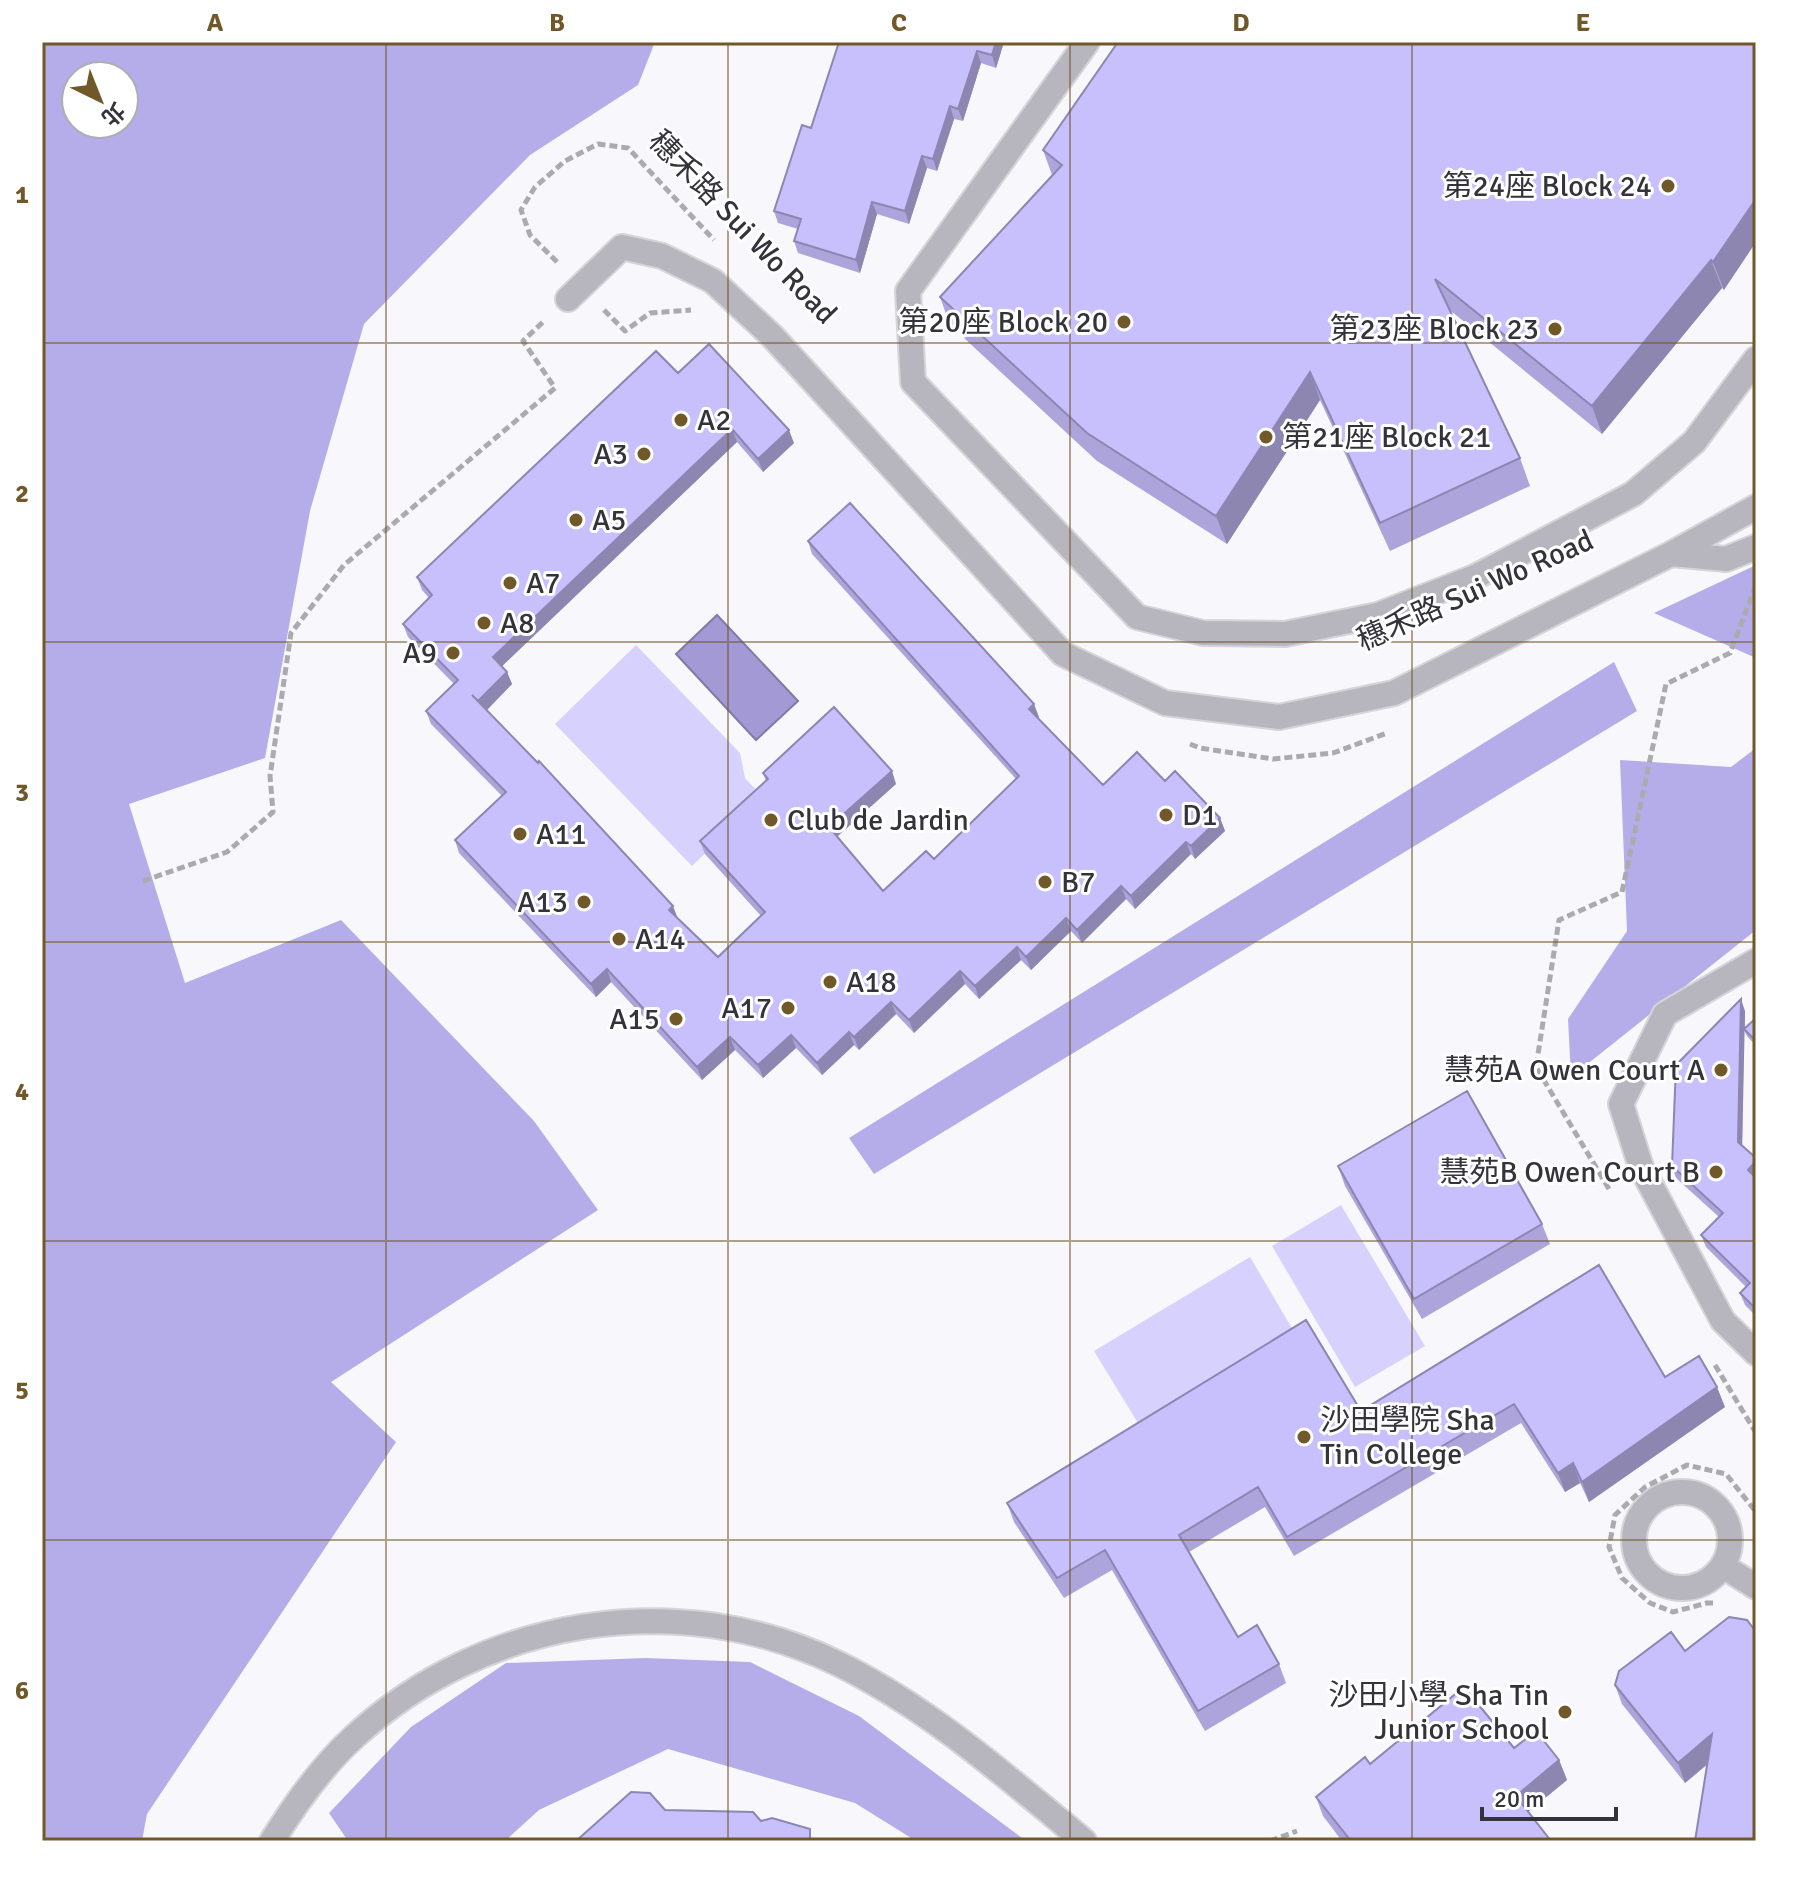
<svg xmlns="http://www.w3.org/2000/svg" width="1798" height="1883" font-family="Signika,'Noto Sans TC',sans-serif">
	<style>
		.green { fill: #d7d1fe }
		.forest { fill: #b5ade9; fill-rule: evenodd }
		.water { fill: #a299d5; stroke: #817aa7; stroke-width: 2 }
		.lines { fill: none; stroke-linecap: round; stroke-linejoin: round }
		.minor-casing { stroke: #d5d5d9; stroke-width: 28 }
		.path { stroke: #aaaaaf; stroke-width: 5; stroke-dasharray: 8 4; stroke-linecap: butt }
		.minor { stroke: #b7b6bf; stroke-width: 24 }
		.wall { fill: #aca4da }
		.shaded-wall { fill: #8c86b1 }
		.building { fill: #c8bffd; stroke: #8c86b1; stroke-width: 2 }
		.grid { fill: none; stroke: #715829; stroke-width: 2; stroke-opacity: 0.55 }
		.poi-dot { fill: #715829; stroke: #fff; stroke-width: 3 }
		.labels { text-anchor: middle; stroke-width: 6; stroke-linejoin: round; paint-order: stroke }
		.poi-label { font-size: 30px; fill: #34333b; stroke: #fff; text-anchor: start }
		.street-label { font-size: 30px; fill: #34333b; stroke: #fff }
		.neatline { fill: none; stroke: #715829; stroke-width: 3 }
		.grid-label { font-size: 26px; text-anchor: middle; font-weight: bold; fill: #715829 }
	</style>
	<rect width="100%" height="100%" fill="#f8f8fc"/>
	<path class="green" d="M636,645L740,753L745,778L763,797L692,866L555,724Z
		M1341,1205L1425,1346L1355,1387L1272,1246Z
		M1250,1257L1299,1340L1144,1433L1094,1351Z"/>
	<path class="forest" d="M42,42H655L638,85L530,155L364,324L310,511L265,758L129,804L185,983L341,920L534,1121L598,1210L331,1382L396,1442L147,1814L142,1841H42ZM76,76H124V124H76Z
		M1756,565V658L1654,613Z
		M1614,662L1637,711L874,1174L849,1138Z
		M1756,748V930L1571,1077L1568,1019L1627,931L1620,760L1731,767Z
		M646,1658L750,1662L859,1716L1026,1841H916L855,1803L668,1749L539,1810L505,1841H348L329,1813L411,1727L506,1663Z"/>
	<path class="water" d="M717,615L798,701L756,740L676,654Z"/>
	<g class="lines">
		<defs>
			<path id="minor" d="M1087,42L908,291L913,382L1137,617L1203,633L1285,634L1378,615L1475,577L1633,494L1694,442L1756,359
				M568,299L622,247L662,256L713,281L773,337L1063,654L1165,703L1279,717L1394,693L1671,554L1756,507
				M1671,554L1726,559L1756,547
				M1756,961L1665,1014L1621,1104L1641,1167L1723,1321L1756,1353
				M1634 1540a48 48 0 1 1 96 0a48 48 0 1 1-96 0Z
				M1723,1566L1756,1587
				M272,1841C295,1804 322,1766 354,1737C484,1617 680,1586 839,1664C930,1709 1007,1777 1084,1841"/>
		</defs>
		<use href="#minor" class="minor-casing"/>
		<path class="path" d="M557,262L530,235L521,210L535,187L565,161L598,144L628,148L714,240
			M604,310L625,331L650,313L691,310
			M1190,744L1200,748L1273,759L1333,753L1387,733
			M143,881L227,852L273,812L270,776L291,633L344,565L555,388L523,341L545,320
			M1609,1189L1536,1067L1559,920L1622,892L1666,684L1730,653L1756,585
			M1715,1365L1756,1433
			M1713,1603H1707L1673,1612L1650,1603L1622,1578L1609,1547L1615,1515L1645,1487L1687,1465L1726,1474L1756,1512
			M1270,1841L1297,1831"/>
		<use href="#minor" class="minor"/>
	</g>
	<path class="wall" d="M839,42H1004L996,68L981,63L963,121L954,119L937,171L927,168L909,224L877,214L860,273L798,253L794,241L798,229L778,223L774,211L811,128Z
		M1756,42L1724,290L1722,288L1602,434L1451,311L1520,458L1530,486L1390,551L1320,400L1227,544L1097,461L950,325L940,297L1052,175L1043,150Z
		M678,373L794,443L763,472L737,442L502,666L507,672L512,684L487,710L678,919L718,957L761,916L705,854L700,841L766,781L763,773L896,784L837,837L883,891L934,859L1016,779L812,554L808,541L1039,717L1038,718L1103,785L1165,781L1220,818L1225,831L1195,859L1191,854L1135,909L1126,899L1082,943L1071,931L1031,970L1021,960L979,999L965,984L914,1033L896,1014L859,1050L854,1045L822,1075L796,1048L763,1078L735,1050L702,1080L611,982L596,997L459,853L455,840L502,796L431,724L426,711L454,684L408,637L403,624L429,598L422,590L417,577Z
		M1745,1011V1029L1756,1018V1046L1747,1036L1744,1030L1742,1146L1756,1158V1316L1745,1305L1740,1293L1746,1287L1706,1247L1701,1235L1719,1217L1676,1178L1672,1166Z
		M1338,1166L1542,1224L1550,1244L1422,1319L1345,1186Z
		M1665,1377L1725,1407L1589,1502L1580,1483L1565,1492L1521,1423L1294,1556L1265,1507L1189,1552L1238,1637L1279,1664L1286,1683L1205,1731L1112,1570L1064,1598L1014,1522L1007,1503L1361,1411Z
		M1685,1651L1708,1764L1685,1783L1622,1704L1615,1685Z
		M1514,1748L1559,1760L1567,1780L1528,1812L1551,1841H1342L1323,1816L1316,1797L1370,1764Z"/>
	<path class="shaded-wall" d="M996,42H1004L996,68L992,55Z
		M977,51L981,63L963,121L958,109Z
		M950,106L954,119L937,171L933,159Z
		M922,156L927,168L909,224L905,211Z
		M1756,199V242L1724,290L1713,262Z
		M872,202L877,214L860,273L856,260Z
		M1711,260L1722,288L1602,434L1592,406Z
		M1310,372L1320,400L1227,544L1216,516Z
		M732,429L737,442L498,670L493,657Z
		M789,430L794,443L763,472L758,459Z
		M507,672L512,684L483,714L478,701Z
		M1034,704L1039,717L1034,722L1029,709Z
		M892,771L896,784L833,840L829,827Z
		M1220,818L1225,831L1195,859L1191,846Z
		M1186,842L1191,854L1135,909L1131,896Z
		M1121,886L1126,899L1082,943L1077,930Z
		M673,906L678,919L669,910Z
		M1066,918L1071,931L1031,970L1026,957Z
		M1017,947L1021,960L979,999L975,986Z
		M607,969L611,982L596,997L591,984Z
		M960,971L965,984L914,1033L909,1020Z
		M1741,999L1745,1011L1742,1154L1738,1142Z
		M891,1002L896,1014L859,1050L854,1037Z
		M849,1032L854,1045L822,1075L817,1063Z
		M791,1035L796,1048L763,1078L758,1065Z
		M730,1037L735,1050L702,1080L697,1067Z
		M1756,1161V1177L1748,1170Z
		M1717,1387L1725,1407L1589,1502L1582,1482Z
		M1573,1463L1580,1483L1565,1492L1558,1473Z
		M1712,1734L1719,1754L1685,1783L1678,1763Z
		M1559,1760L1567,1780L1523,1816L1516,1796Z"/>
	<path class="building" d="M839,42H996L992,55L977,51L958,109L950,106L933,159L922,156L905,211L872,202L856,260L794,241L801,219L774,211L802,125L811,128Z
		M1118,42H1756V199L1713,262L1711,260L1592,406L1435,279L1520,458L1380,523L1310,372L1216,516L1087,433L940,297L1062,165L1043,150Z
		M709,344L789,430L758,459L732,429L493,657L507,672L478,701L472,695L538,763L539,761L673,906L669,910L718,957L765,912L700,841L768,779L763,773L834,707L892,771L829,827L883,891L926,851L934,859L1019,776L808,541L850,503L1034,704L1029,709L1103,785L1137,752L1165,781L1175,771L1220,818L1191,846L1186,842L1131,896L1121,886L1077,930L1066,918L1026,957L1017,947L975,986L960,971L909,1020L891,1002L854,1037L849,1032L817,1063L791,1035L758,1065L730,1037L697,1067L607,969L591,984L455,840L506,792L426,711L458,680L403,624L432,595L417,577L656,351L678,373Z
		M1741,999L1738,1142L1756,1158V1161L1748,1170L1756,1178V1309L1740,1293L1750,1283L1701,1235L1723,1213L1672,1166L1676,1065Z
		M1756,1018V1041L1744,1029Z
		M1467,1091L1542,1224L1414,1299L1338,1166Z
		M1599,1265L1665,1377L1699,1356L1717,1387L1582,1482L1573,1463L1558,1473L1514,1404L1287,1537L1258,1487L1179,1535L1238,1637L1257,1625L1279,1664L1198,1711L1105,1550L1057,1578L1007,1503L1306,1320L1361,1411Z
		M1729,1617L1747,1620L1756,1632V1841H1695L1712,1734L1678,1763L1615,1685L1619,1671L1671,1632L1685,1651Z
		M1464,1687L1514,1748L1536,1731L1559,1760L1516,1796L1551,1841H1351L1316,1797L1365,1757L1370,1764Z
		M631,1792L650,1793L665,1810L753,1812L761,1821L772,1818L810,1829V1841H576Z"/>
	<path class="grid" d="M386,42V1841M728,42V1841M1070,42V1841M1412,42V1841M42,343H1756M42,642H1756M42,942H1756M42,1241H1756M42,1540H1756"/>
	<g class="poi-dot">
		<circle cx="1668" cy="186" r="8"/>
		<circle cx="1124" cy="322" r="8"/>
		<circle cx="1555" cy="329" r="8"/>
		<circle cx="681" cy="420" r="8"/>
		<circle cx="1266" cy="437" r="8"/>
		<circle cx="644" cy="454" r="8"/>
		<circle cx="576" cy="520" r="8"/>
		<circle cx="510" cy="583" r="8"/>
		<circle cx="484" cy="623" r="8"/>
		<circle cx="453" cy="653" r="8"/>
		<circle cx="1166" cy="815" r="8"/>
		<circle cx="771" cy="820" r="8"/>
		<circle cx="520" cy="834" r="8"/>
		<circle cx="1045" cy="882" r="8"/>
		<circle cx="584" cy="902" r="8"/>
		<circle cx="619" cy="939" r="8"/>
		<circle cx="830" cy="982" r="8"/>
		<circle cx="788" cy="1008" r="8"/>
		<circle cx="676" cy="1019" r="8"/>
		<circle cx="1721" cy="1070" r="8"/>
		<circle cx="1716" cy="1172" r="8"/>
		<circle cx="1304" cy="1437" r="8"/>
		<circle cx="1565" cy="1712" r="8"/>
	</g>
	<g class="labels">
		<g class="poi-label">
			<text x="1652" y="196" text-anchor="end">第24座 Block 24</text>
			<text x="1108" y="332" text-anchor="end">第20座 Block 20</text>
			<text x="1539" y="339" text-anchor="end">第23座 Block 23</text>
			<text x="697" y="430">A2</text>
			<text x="1282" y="447">第21座 Block 21</text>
			<text x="628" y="464" text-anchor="end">A3</text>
			<text x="592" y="530">A5</text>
			<text x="526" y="593">A7</text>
			<text x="500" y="633">A8</text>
			<text x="437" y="663" text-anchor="end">A9</text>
			<text x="1182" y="825">D1</text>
			<text x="787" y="830">Club de Jardin</text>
			<text x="536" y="844">A11</text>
			<text x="1061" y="892">B7</text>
			<text x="568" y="912" text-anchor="end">A13</text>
			<text x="635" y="949">A14</text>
			<text x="846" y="992">A18</text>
			<text x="772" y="1018" text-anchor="end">A17</text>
			<text x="660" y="1029" text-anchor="end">A15</text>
			<text x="1705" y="1080" text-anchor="end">慧苑A Owen Court A</text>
			<text x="1700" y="1182" text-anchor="end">慧苑B Owen Court B</text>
			<text x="1320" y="1430">沙田學院 Sha<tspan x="1320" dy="34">Tin College</tspan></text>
			<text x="1549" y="1705" text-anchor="end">沙田小學 Sha Tin<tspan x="1549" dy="34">Junior School</tspan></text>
		</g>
		<g class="street-label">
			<text transform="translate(743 227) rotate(46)" y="10">穗禾路 Sui Wo Road</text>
			<text transform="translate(1475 590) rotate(-24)" y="10">穗禾路 Sui Wo Road</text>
		</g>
	</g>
	<rect width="1798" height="1883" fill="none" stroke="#ffffff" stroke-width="88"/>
	<g transform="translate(100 100) rotate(137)"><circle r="38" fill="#ffffff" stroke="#aeadb1" stroke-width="2"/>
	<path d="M0-6L14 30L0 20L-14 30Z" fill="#715829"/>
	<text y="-12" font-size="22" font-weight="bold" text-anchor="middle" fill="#34333b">北</text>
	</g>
	<path d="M1482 1807v12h134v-12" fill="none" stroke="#34333b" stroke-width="4"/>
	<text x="1494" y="1807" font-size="24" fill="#34333b" stroke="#ffffff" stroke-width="6" paint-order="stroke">20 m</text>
	<rect x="44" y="44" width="1710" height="1795" class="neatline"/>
	<g class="grid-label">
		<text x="215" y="31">A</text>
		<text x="557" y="31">B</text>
		<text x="899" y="31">C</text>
		<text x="1241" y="31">D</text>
		<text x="1583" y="31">E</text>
		<text x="22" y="203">1</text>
		<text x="22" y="502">2</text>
		<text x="22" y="801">3</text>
		<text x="22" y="1100">4</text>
		<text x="22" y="1399">5</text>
		<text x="22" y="1699">6</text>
	</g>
</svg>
